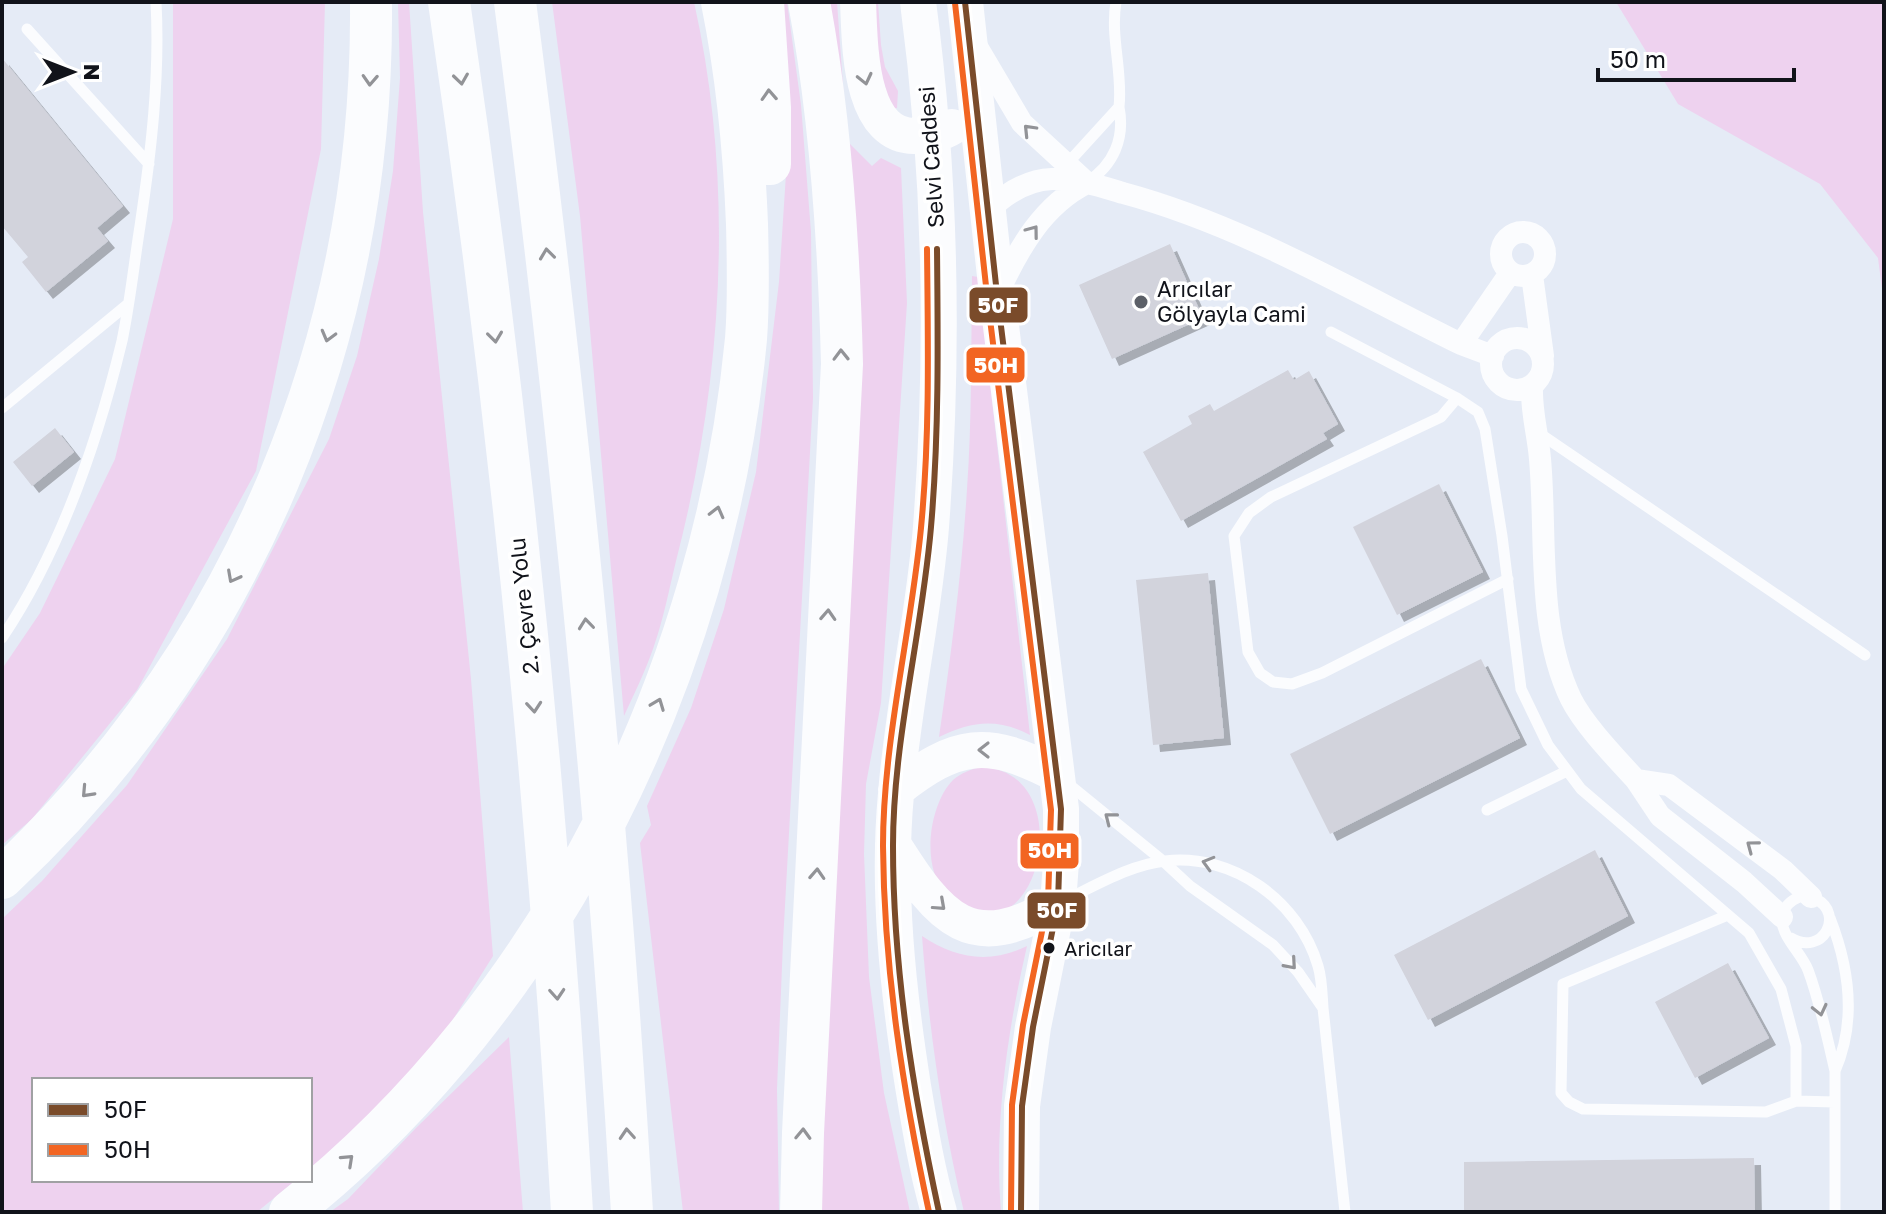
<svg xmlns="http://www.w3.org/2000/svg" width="1886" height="1214" font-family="'Golos Text',sans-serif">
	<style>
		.green { fill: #eed2ef }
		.building { fill: #d2d3dc; filter: url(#shadow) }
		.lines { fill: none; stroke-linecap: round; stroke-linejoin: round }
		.service { stroke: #fbfcfe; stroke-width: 11 }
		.minor { stroke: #fbfcfe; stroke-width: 22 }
		.primary { stroke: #fbfcfe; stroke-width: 36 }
		.motorway { stroke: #fbfcfe; stroke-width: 42 }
		.bus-1-casing { stroke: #fff; stroke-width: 12 }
		.bus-2-casing { stroke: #fff; stroke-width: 12 }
		.bus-1 { stroke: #7a4b2a; stroke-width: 6 }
		.bus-2 { stroke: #f26522; stroke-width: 6 }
		.oneway { stroke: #929397 }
		.poi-dot { fill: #5b5f67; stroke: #fff; stroke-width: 3 }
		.bus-dot { fill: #11131a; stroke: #fff; stroke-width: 3 }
		.labels { text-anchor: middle; stroke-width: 7; stroke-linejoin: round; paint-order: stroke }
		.bus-label { font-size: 20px; fill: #11131a; stroke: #fff; text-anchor: start }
		.street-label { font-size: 22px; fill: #11131a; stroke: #fff }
		.poi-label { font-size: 22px; fill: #11131a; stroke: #fff; text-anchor: start }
		.line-badge { stroke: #fff; stroke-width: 3 }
		.badge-label { font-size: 22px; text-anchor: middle; font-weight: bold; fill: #fff }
	</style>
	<defs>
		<filter id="shadow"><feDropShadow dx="7" dy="7" stdDeviation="0" flood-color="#0004"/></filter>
	</defs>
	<rect width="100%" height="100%" fill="#e5ebf6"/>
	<path class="green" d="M173,2H325L321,149L256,471L137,690L32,819L2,845V669L40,613L115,459L173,219Z
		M398,2H409L423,212L471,679L493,956L447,1029L365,1123L310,1169V1080H34V1180H296L257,1212H2V919L42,881L127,785L227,639L329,439L357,356L379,259L393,171L400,78Z
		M552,2H694C735,185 723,380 676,561C669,590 663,621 653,649C645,672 634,694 624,716L580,216Z
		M781,2H787L801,105L811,232L813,398L783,942L777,1089L779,1212H683L640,843L651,825L647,806L691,708L724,609L756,472L779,282L786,174Z
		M821,2H837L847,141L872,166L881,158L901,168L907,303L881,703L866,784L864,854L869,977L884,1093L910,1212H819L829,976Z
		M874,2H878L881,45L885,67L898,91L897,108L892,109L877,62Z
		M1616,2H1884V304L1878,258L1820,184L1678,104Z
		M972,276L978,277L1030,735C997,718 972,721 939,737C951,655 962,572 967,489C972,418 971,347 972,276Z
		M980,767C1073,769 1046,931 979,912C973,911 967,905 963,903C958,900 951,897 947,894C920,869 929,804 953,780C961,773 970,770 980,767Z
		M922,936C956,959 990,964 1027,946C1007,1033 994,1123 1001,1212H964C942,1121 929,1029 922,936Z
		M509,1037L523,1212H330L348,1199L416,1128Z"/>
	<path class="building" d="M2,58L123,206L97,228L108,241L46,292L22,262L28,257L2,226Z
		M1170,244L1203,318L1112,359L1079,285Z
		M1288,370L1294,380L1309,371L1338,424L1323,433L1327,439L1181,521L1143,452L1192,424L1188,416L1210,404L1214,411Z
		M55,428L74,452L32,486L13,462Z
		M1439,484L1483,572L1397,615L1353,527Z
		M1208,573L1224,738L1153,745L1136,580Z
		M1481,659L1520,738L1330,834L1290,754Z
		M1595,850L1628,916L1428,1020L1394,955Z
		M1728,963L1769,1038L1695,1078L1655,1002Z
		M1754,1158L1755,1212H1464V1162Z"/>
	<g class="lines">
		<path class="service" d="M1116,2C1110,37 1123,72 1119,107
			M27,29L149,164
			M1067,164L1119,107C1125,138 1114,165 1087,182
			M1331,332L1457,398L1478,412L1485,429L1502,536L1521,689L1548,745L1581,789L1749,933L1781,989L1796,1046V1101L1835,1102
			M1457,398L1441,417L1271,497L1249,513L1234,536L1248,652L1260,673L1273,682L1292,684L1322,673L1508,579
			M2,408L128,304
			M1539,433L1865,655
			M2,638C61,550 97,444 122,341C130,303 134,264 140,226C151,153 160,77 156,2
			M1487,810L1567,771
			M1063,901C1095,886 1129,865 1165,861C1233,853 1299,901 1318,966C1322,979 1322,994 1323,1008L1298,972L1273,945L1190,886L1163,861L1066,782
			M1728,915L1563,984L1561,1093L1569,1102L1583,1109L1766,1112L1796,1101
			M1791,938C1823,957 1845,914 1816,899C1801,890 1781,904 1782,921C1783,938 1802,954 1808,970C1820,1002 1827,1037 1835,1071C1857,1021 1849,967 1830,918
			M1323,1008L1345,1212
			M1835,1212V1071"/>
		<path class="minor" d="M976,45L1022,123L1086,182
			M988,211C1005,194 1027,180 1052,179C1076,178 1100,186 1123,193C1242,225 1351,290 1461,344L1493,356
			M1501 254a22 22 0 1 1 44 0a22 22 0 1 1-44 0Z
			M1532,275L1543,356
			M999,291C1019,248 1043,205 1087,183
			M1491 364a26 26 0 1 1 52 0a26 26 0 1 1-52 0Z
			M1461,344L1510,273
			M1532,387C1531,412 1538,434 1540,459C1547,537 1536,626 1571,699C1584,725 1616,758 1636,780
			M1782,917L1744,882L1660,816L1636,780L1669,785L1783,870L1811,897"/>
		<path class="primary" d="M858,2C860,41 858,138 916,136C929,135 941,134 952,127
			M918,2C941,175 944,353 931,527C924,616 903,704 896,794C887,890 898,991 913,1086C920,1128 927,1171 939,1212
			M965,2L997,294L1061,809V862L1058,903L1033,1027L1022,1106L1021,1212
			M896,790C957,742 987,738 1056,774
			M893,844C940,919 971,957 1058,903"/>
		<path class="motorway" d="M449,2C508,403 549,807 572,1212
			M515,2C567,404 608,807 632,1212
			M763,2L770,108V164
			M2,878C246,649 374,335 371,2
			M290,1212C554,1002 714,672 746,339C749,301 748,262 747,224C744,148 737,76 722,2
			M801,1212L803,1133L842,364C839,244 831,120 809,2"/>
		<defs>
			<path id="bus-1" d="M965,2L997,294L1061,809L1058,903L1033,1027L1022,1106L1021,1212
				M937,249C938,342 939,435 931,527C922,633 893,740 893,846C893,970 913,1091 939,1212"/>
			<path id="bus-2" d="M955,3L987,295L1051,810L1048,902L1023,1025L1012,1105L1011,1212
				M927,249C928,342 930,435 921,528C911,632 883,742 883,846C884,970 903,1091 929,1212"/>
		</defs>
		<use href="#bus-1" class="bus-1-casing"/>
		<use href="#bus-2" class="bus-2-casing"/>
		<use href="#bus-1" class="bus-1"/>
		<use href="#bus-2" class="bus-2"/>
	</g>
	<defs><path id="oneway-chevron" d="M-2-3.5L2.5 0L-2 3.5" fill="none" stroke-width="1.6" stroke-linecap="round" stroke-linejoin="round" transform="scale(2)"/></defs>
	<g class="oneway">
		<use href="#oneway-chevron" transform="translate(461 79) rotate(82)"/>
		<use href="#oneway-chevron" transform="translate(865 79) rotate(77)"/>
		<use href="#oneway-chevron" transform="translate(370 80) rotate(93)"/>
		<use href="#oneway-chevron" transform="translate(769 95) rotate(-93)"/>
		<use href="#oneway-chevron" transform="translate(1029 130) rotate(-134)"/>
		<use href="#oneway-chevron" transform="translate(1033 231) rotate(-53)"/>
		<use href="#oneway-chevron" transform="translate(547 254) rotate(-97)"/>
		<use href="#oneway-chevron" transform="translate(328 336) rotate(105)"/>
		<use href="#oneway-chevron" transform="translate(495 337) rotate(83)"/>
		<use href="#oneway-chevron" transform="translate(841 355) rotate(-91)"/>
		<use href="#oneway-chevron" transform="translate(717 512) rotate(-76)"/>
		<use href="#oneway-chevron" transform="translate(233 577) rotate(118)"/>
		<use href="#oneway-chevron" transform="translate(828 615) rotate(-87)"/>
		<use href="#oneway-chevron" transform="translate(586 624) rotate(-96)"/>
		<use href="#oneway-chevron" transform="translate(658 704) rotate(-69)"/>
		<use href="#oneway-chevron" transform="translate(534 707) rotate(85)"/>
		<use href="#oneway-chevron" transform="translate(984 750) rotate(-180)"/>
		<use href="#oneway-chevron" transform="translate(87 792) rotate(133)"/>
		<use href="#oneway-chevron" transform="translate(1110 818) rotate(-142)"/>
		<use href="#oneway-chevron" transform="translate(1752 846) rotate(-143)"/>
		<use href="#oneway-chevron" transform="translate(1208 863) rotate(-164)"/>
		<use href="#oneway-chevron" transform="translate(817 874) rotate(-87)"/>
		<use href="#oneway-chevron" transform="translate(940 905) rotate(42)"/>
		<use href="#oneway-chevron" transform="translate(1291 964) rotate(49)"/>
		<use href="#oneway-chevron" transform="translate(557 994) rotate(86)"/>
		<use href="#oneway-chevron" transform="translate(1820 1010) rotate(77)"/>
		<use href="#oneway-chevron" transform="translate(627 1134) rotate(-94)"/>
		<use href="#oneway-chevron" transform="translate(803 1134) rotate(-88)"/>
		<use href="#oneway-chevron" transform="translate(348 1160) rotate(-43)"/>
	</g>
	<circle class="poi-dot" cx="1141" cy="302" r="8"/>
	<circle class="bus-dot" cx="1049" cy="948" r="7"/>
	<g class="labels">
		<g class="bus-label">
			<text x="1064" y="956">Aricılar</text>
		</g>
		<g class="street-label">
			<text transform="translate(931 157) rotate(-94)" y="8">Selvi Caddesi</text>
			<text transform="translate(524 606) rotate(-96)" y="8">2. Çevre Yolu</text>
		</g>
		<g class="poi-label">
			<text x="1157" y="297">Arıcılar<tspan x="1157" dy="25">Gölyayla Cami</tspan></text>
		</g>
	</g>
	<g class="line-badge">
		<rect x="968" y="286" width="61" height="38" rx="8" fill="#7a4b2a"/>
		<rect x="965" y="346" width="61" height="38" rx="8" fill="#f26522"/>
		<rect x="1019" y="832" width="61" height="38" rx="8" fill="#f26522"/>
		<rect x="1026" y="891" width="61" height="39" rx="8" fill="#7a4b2a"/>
	</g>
	<g class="badge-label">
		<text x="998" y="313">50F</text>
		<text x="996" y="373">50H</text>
		<text x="1050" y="858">50H</text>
		<text x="1057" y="918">50F</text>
	</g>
	<rect width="1886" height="1214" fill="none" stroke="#11131a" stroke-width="8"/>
	<rect x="32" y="1078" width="280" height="104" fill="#ffffff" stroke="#a0a1a3" stroke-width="2"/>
	<rect x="48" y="1104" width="40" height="12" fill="#7a4b2a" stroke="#a0a1a3" stroke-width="2"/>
	<text x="104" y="1118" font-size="24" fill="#11131a">50F</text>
	<rect x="48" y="1144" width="40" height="12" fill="#f26522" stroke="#a0a1a3" stroke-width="2"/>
	<text x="104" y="1158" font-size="24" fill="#11131a">50H</text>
	<g transform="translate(72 72) rotate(90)" stroke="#ffffff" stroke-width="6" paint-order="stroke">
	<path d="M0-6L14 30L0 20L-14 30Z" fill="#11131a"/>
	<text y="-12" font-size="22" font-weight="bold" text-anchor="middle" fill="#11131a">N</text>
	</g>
	<path d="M1598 68v12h196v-12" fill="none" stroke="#11131a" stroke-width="4"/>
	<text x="1610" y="68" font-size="24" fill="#11131a" stroke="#ffffff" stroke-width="6" paint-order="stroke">50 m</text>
</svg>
